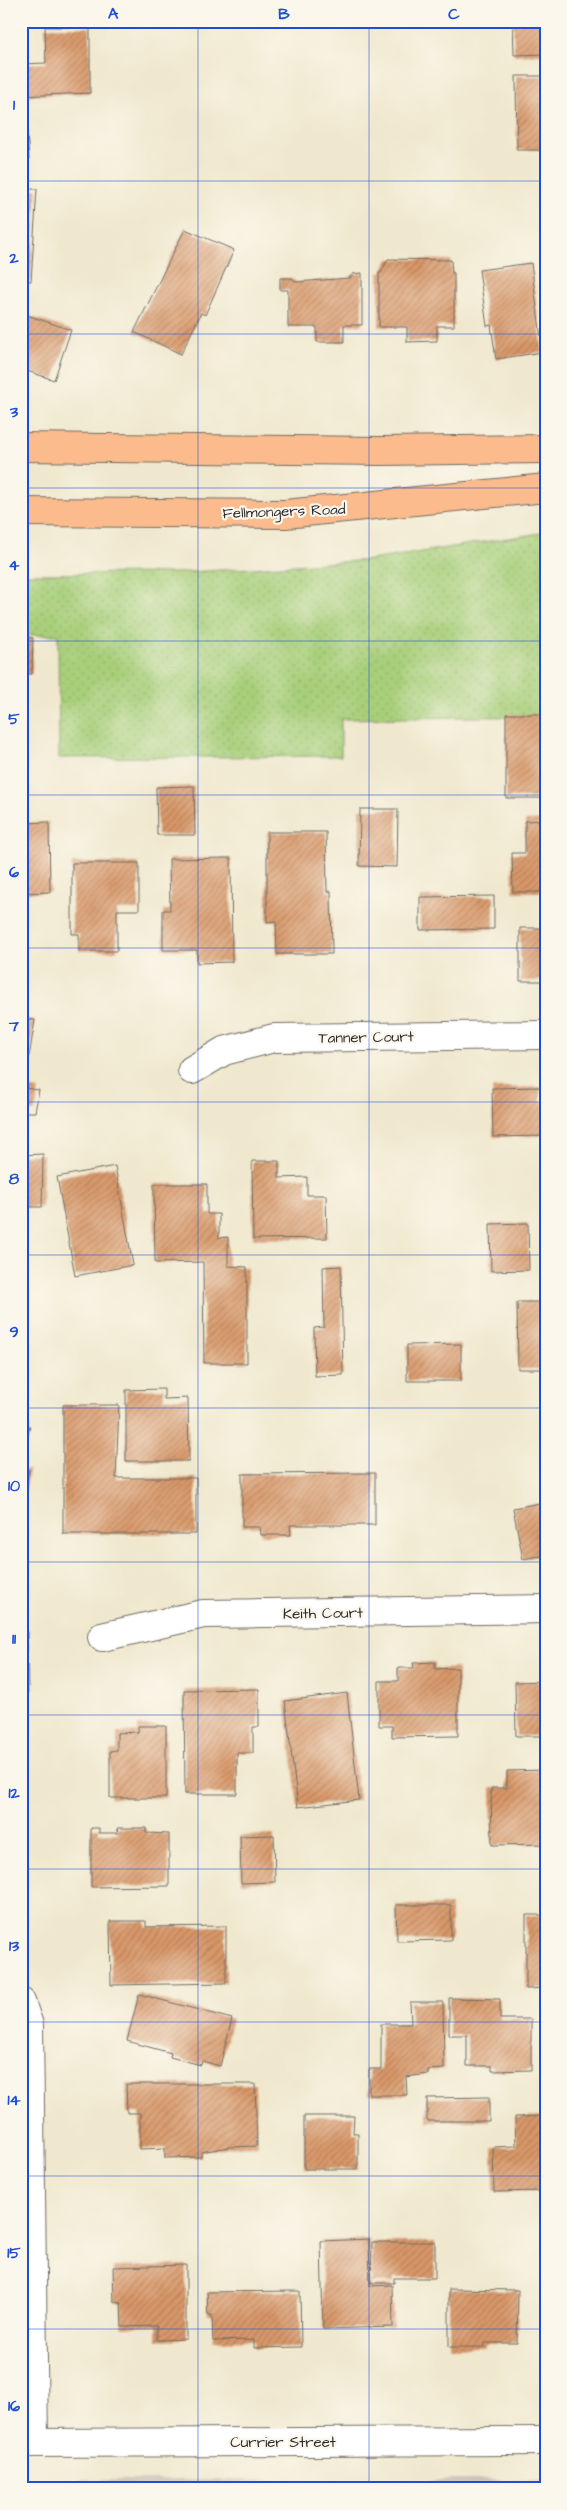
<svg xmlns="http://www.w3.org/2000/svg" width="567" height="2510" font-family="'Architects Daughter',sans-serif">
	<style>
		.industrial { fill: #cdc2b9 }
		.grass { fill: url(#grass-dots); stroke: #6a7d52 }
		.building { fill: url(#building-hatch) }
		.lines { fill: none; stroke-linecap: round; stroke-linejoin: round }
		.minor-casing { stroke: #706d64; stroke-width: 30 }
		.major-casing { stroke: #706d64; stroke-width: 30 }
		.minor { stroke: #fff; stroke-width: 28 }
		.major { stroke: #fbbb8c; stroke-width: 28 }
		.grid { fill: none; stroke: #1d4ed8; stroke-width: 1; stroke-opacity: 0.55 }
		.labels { text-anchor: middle; stroke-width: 4.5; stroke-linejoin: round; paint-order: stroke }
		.street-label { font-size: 15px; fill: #2b2b2b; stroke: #fbf7ec }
		.neatline { fill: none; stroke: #1d4ed8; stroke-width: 2 }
		.grid-label { font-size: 16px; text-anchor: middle; font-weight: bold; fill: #1d4ed8 }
	</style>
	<defs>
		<pattern id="grass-dots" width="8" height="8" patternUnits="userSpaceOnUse" patternTransform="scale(1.25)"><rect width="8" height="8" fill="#a8cf7a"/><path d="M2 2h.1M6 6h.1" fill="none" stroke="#91b26a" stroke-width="1.8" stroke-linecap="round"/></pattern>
		<pattern id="building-hatch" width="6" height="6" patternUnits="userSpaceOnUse" patternTransform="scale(1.25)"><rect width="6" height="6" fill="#d99869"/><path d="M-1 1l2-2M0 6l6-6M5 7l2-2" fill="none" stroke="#b07c57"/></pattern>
	</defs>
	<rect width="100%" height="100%" fill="#fbf7ec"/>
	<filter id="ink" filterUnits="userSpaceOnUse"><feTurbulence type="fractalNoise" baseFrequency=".02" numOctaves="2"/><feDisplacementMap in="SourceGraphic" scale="10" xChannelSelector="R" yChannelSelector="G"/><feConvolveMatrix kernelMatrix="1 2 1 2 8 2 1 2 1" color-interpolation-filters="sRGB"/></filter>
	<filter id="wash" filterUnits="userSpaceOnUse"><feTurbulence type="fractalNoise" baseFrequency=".0096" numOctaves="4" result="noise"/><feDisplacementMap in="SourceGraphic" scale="20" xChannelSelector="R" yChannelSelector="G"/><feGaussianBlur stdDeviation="1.12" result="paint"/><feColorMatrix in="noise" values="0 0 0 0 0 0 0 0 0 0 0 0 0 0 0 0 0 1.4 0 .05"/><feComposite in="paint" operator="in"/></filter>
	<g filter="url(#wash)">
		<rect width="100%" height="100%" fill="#f0e8ce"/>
		<path class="industrial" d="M21,2480H546V2489H21Z"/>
		<path class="grass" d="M546,532V716L341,719V756L59,758L58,635H21V574L175,573L371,560Z"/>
		<g id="blocks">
			<path class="building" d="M513,21H546V54L514,55Z
				M45,27H90V93L21,96V64L46,63Z
				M516,76H546V150H517Z
				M25,107L29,159L21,160V108Z
				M21,189H37L31,281H21Z
				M185,229L234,250L205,315L201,313L181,354L134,332Z
				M388,259L451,260L452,273H454V326H437V341L407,342V327H379V273H381Z
				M531,263L543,352L496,359L491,325L487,326L479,270Z
				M362,273V325H344V342H317V327H288V290H280V278H292L296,282L350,278L353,274Z
				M21,313L71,330L54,380L21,369Z
				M21,637L33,638L32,674H21Z
				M506,714H546V798H506Z
				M194,786L195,835H157L156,787Z
				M360,809H398L397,867L359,866Z
				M546,820V892H513L512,853H525V821Z
				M49,822L50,892L21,893V823Z
				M267,832H326L327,892L331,891L332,954H277L276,921L267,922Z
				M231,858L232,962L197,963V950H163V910H170L169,859Z
				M72,863H139V910H117V951H79V934H72Z
				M494,896V929L420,930V897Z
				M520,928H546V981H520Z
				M21,1018L35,1020L24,1088L39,1090L35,1112H21Z
				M541,1087V1102H546V1151H544V1136L493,1137L492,1088Z
				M43,1154L42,1207H21V1155Z
				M252,1161H279V1178L307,1177V1195H326L327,1238L253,1239Z
				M115,1166L133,1265L75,1276L57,1177Z
				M154,1184H207V1214H219V1238L228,1237V1266L247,1267V1363H204L203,1262L155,1263Z
				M528,1223L529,1270L491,1271L490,1224Z
				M341,1266L343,1375L315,1376L314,1328L324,1327L323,1267Z
				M517,1302H546V1369H518Z
				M461,1344V1381H407V1345Z
				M164,1389V1399L188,1398L189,1461H126V1390Z
				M63,1405H119L116,1478H196V1534H63Z
				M21,1424L30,1426L22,1464H21Z
				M21,1469L29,1470L25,1492L21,1491Z
				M375,1473V1525H290L291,1535H261L260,1527H242V1474Z
				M546,1502V1555L523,1559L513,1508Z
				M27,1632L28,1695H21V1633Z
				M435,1662V1669L458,1668V1736L392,1737V1726H379V1681H398V1668H414L413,1663Z
				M546,1681V1736H516L515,1682Z
				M259,1689V1727H253V1753H237V1794H185L184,1690Z
				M347,1693L359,1800L298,1807L285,1701Z
				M138,1726H166V1798H110V1751L117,1750V1733L138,1732Z
				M546,1770V1844L492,1845L491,1788H507V1771Z
				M91,1828H99V1833H118L117,1828H146V1833L169,1834V1886L91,1887Z
				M274,1835L275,1882L241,1883L240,1836Z
				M396,1905H451V1940L397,1941Z
				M526,1915H546V1988L526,1989Z
				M110,1921H146V1927L226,1926V1983L111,1985Z
				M139,1994L232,2019L220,2066L202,2061L201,2065L170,2057L171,2053L127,2041Z
				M449,1998L500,1999V2019H531V2070L492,2071V2066H467V2035H449Z
				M410,2002H443L444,2069L428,2070V2074L406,2077L407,2095H369V2069H381V2024H411Z
				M126,2084H255L257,2146L229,2147L201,2152V2157L165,2158V2148L140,2149V2113H127Z
				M489,2097V2121H427V2098Z
				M304,2116H354L353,2133H358V2169H304Z
				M546,2116V2191L494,2192L493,2147L516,2146L515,2117Z
				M369,2239L370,2286L392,2285L393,2327L323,2329L321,2241Z
				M372,2242H435V2278H394V2283H371Z
				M186,2265V2339L157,2340V2326L122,2327L121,2303L114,2302L113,2267Z
				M449,2289L518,2290L517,2343H485V2347H449Z
				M300,2291L301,2347L254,2348V2340L213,2341L212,2315H208L207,2292Z"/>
		</g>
	</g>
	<g filter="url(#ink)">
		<use href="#blocks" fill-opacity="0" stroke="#706d64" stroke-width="1"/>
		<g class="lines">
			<defs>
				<path id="minor" d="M192,1070L224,1051L274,1038L546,1035
					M102,1637L203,1614L546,1609
					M21,2002L29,2025L34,2443
					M21,2443L546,2441"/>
				<path id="major" d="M21,447L381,451L546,449
					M21,512L285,514L546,488"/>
			</defs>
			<use href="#minor" class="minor-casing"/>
			<use href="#major" class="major-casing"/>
			<use href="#minor" class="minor"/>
			<use href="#major" class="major"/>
		</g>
	</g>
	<path class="grid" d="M198,21V2489M369,21V2489M21,181H546M21,334H546M21,488H546M21,641H546M21,795H546M21,948H546M21,1102H546M21,1255H546M21,1408H546M21,1562H546M21,1715H546M21,1869H546M21,2022H546M21,2176H546M21,2329H546"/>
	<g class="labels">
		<g class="street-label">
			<text transform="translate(284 511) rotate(-2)" y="5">Fellmongers Road</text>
			<text transform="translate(366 1037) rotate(-1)" y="5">Tanner Court</text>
			<text transform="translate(323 1613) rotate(-1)" y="5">Keith Court</text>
			<text x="283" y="2447">Currier Street</text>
		</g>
	</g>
	<rect width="567" height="2510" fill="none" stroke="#fbf7ec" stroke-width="55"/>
	<rect x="28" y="28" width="512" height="2454" class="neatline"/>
	<g class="grid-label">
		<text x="113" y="19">A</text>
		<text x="284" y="19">B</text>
		<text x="454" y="19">C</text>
		<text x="14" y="110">1</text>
		<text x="14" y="263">2</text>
		<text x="14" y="417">3</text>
		<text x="14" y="570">4</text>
		<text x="14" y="724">5</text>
		<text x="14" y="877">6</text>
		<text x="14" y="1031">7</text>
		<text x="14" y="1184">8</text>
		<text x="14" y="1337">9</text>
		<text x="14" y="1491">10</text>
		<text x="14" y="1644">11</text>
		<text x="14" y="1798">12</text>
		<text x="14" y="1951">13</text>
		<text x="14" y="2105">14</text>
		<text x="14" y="2258">15</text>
		<text x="14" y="2411">16</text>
	</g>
</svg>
